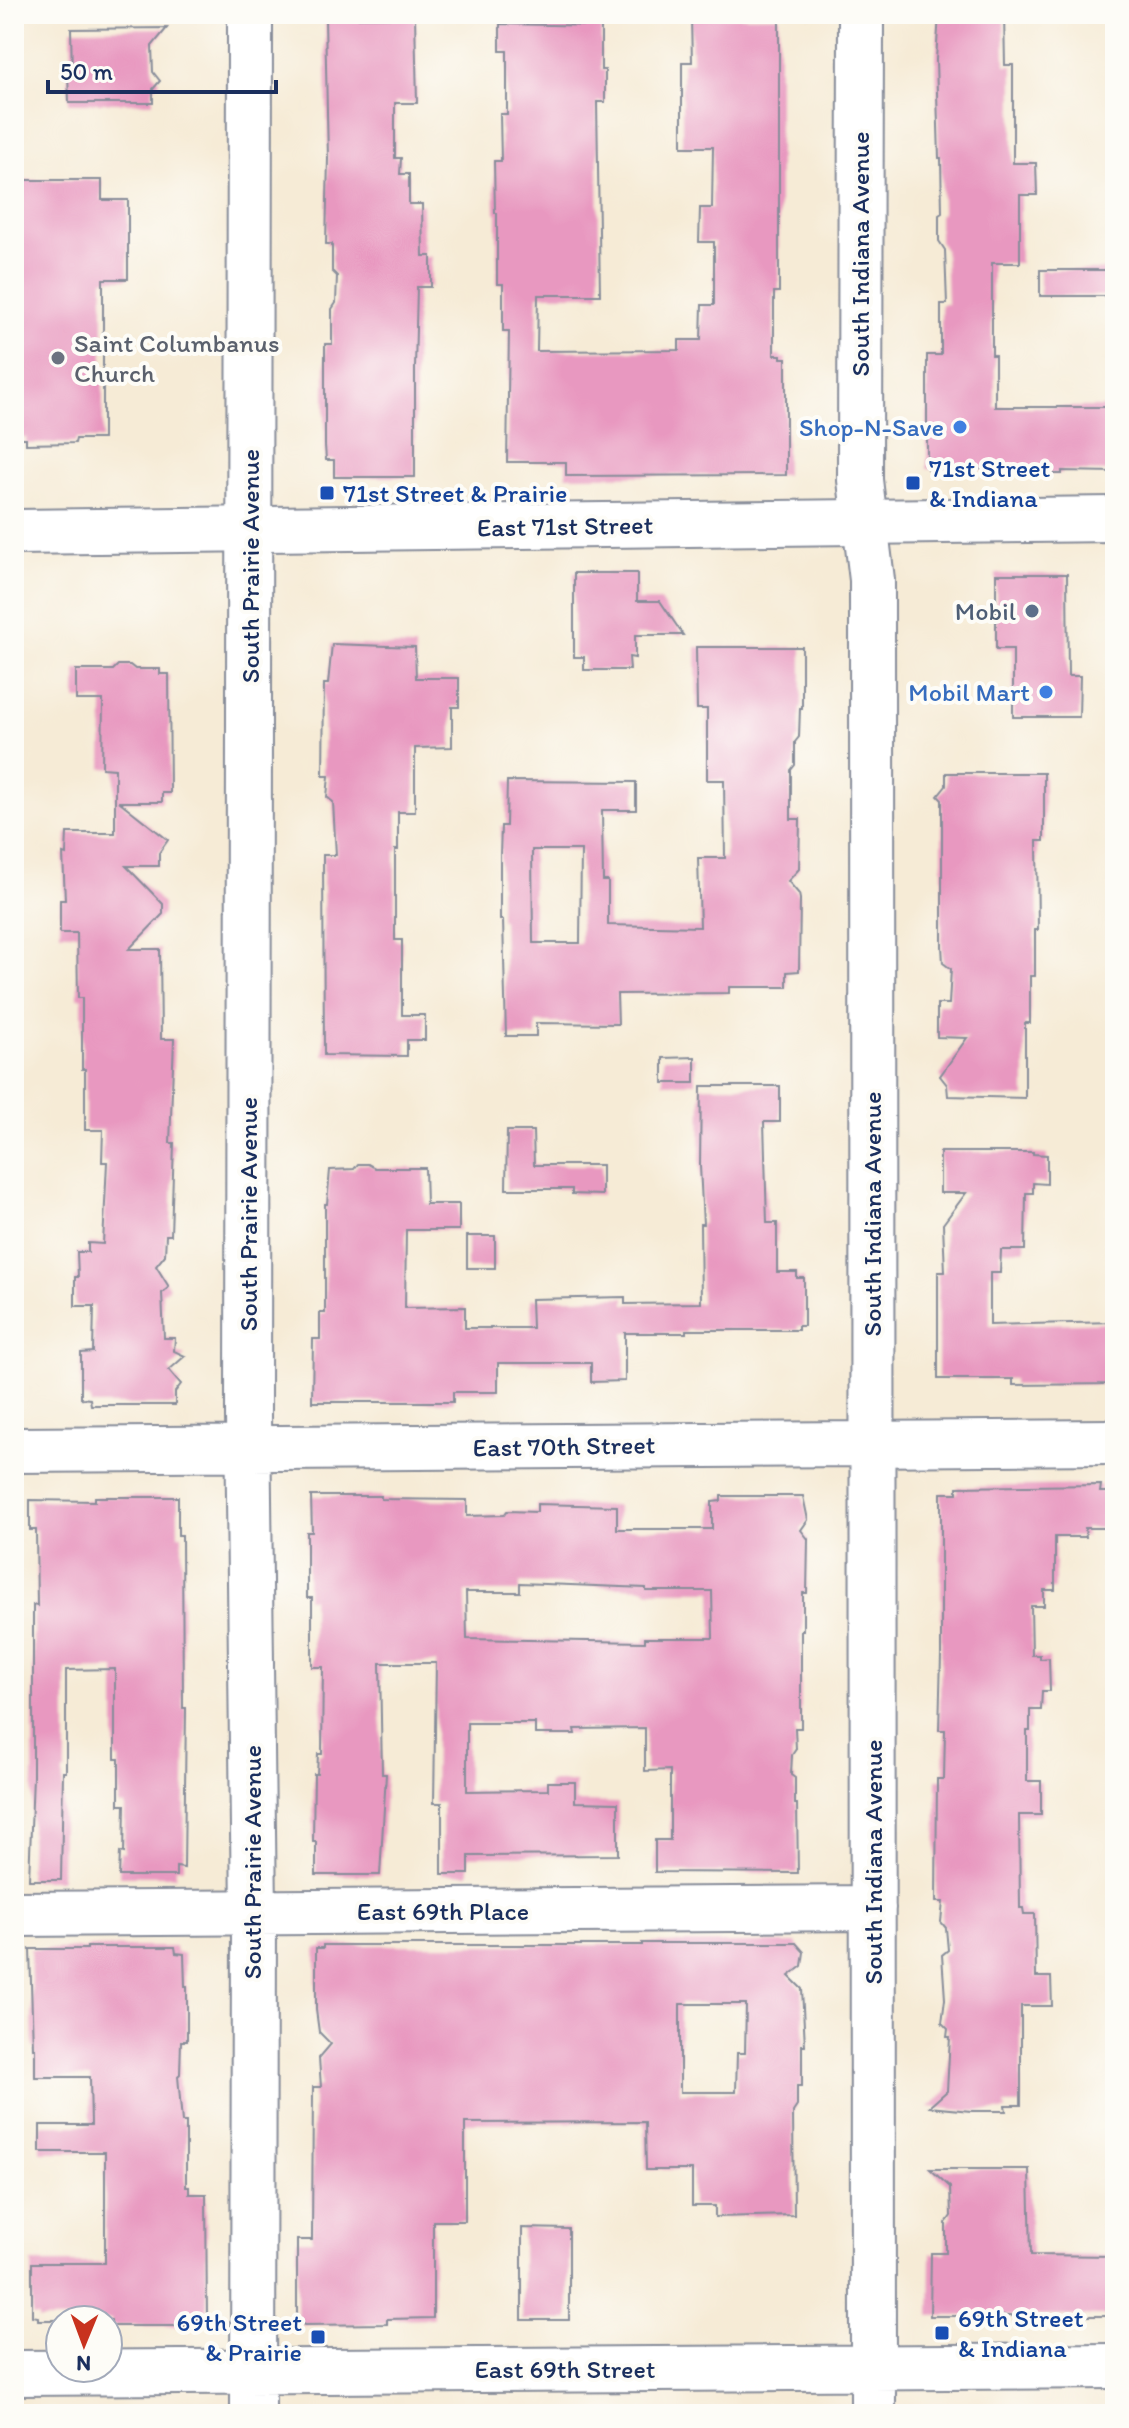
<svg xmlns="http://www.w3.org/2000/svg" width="1129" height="2428" font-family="Itim,sans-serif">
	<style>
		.building { fill: #e898c0; fill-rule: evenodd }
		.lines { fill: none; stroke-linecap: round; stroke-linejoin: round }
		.minor-casing { stroke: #888d9a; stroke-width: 48 }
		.major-casing { stroke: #888d9a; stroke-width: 48 }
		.minor { stroke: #fff; stroke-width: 44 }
		.major { stroke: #fff; stroke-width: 44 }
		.worship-dot { fill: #6b7280; stroke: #fdfcf7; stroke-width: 3 }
		.shop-dot { fill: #3f7fe0; stroke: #fdfcf7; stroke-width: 3 }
		.transit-dot { fill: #1a4fb4; stroke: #fdfcf7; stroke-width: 3 }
		.service-dot { fill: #5c6f8a; stroke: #fdfcf7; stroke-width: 3 }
		.labels { text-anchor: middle; stroke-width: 8; stroke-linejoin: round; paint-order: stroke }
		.street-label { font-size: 26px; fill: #1b2f5e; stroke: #fdfcf7 }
		.worship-label { font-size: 26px; fill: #5b616d; stroke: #fdfcf7; text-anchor: start }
		.shop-label { font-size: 26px; fill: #366cbe; stroke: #fdfcf7; text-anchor: end }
		.transit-label { font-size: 26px; fill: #164399; stroke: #fdfcf7; text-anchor: start }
		.service-label { font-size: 26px; fill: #4e5e75; stroke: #fdfcf7; text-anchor: end }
	</style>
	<rect width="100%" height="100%" fill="#fdfcf7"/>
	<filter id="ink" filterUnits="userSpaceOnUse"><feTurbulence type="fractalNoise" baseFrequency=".0125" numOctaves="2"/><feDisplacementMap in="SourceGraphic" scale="16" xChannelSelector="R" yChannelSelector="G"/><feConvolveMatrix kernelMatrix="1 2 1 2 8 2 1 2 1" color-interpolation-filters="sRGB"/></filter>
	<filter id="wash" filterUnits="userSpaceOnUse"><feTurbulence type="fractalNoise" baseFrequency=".006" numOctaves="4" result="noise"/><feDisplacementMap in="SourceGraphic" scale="32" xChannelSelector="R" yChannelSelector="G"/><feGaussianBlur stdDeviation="1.8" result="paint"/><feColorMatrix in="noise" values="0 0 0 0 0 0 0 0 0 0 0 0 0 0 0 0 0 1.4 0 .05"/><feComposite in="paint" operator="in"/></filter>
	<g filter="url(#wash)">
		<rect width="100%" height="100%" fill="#f6ebd6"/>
		<g id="blocks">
			<path class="building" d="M939,14H1004L1005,65H1013V163H1036L1037,195H1020V263H992V355H995V407H1115V472L1062,471V474H1007L1006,469H927V355H941V304H947L945,250L939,241V215L942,213L941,158H939L936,60Z
				M779,16V292H774V355H781V358H786V475L566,476V462H507L509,331H503V284H497V213H495L494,161H501L500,114H507V51H500V24L601,26V70H605V102H597L600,295H538L537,351L679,350V340H701L702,305H714V242H699L700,208H712L713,147H682V62H692L691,17Z
				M415,17L417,103H395V158H401L400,174H409V204H422L423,256H431V287H417L415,369V477H334V460H326L325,445V344H332V309L336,303L337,276L332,271V244H326L328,158L325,18Z
				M167,28L152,46L153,72L160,81L153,89V103H69L68,71H72L71,29Z
				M14,180H102V200H128V279H103V439H76L75,443L26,444V438H14Z
				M1040,270H1115V296H1040Z
				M574,573H637V601H660L683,635H635V658L629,657L630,670H584V657H574Z
				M996,574H1067L1068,676H1080L1079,717H1013V649H996Z
				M332,644L415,647L416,678H459V707H452V747L415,748V812H398V850H395V940H402V1015H425V1040H407V1056L324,1055L323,855H336L333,802L327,797L329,776H323L324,684H328Z
				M696,647H802V708H800L799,737L795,742V765L791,770V819H800L799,869L788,881L799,894L800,899L799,971L787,972V987H729V993L617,994L618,1024L536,1023V1036H506L503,920H500V856L501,826H506L507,781L636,782V810H602L603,881H608V925L700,927L698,858H725L724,780H707V709H697ZM532,850H581L580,943H533Z
				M118,665H130L135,669H160V674H169L170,793H162V802H120L168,840L159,853V866H126L163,904V914L129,949H160L161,1039H174L170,1143H174L171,1235H166L165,1255L156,1266L169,1287L162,1293L164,1338H175L174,1351L185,1356L169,1370L181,1384L175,1392V1405H91L90,1399L81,1398V1353L93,1352L94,1306H75V1277H78L77,1252H88V1243L103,1244L107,1162H102L103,1130H85V1069H82V998H78L77,933H60V900H65L63,854L66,855L67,833H115V769L102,768L103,700H76V670H113Z
				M946,773H1044V841H1037L1038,930H1035V976H1030V1023H1025V1098L948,1096L947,1085L940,1076L967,1038L937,1037V1004H949L951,969L943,963L942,946V800L938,796L946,786Z
				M695,1057V1083H663V1058Z
				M701,1086H780V1122H764L767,1223H777V1272H797V1278H804V1326H798V1330H686V1333H625V1381L591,1382V1363H498V1392H453V1402H312L313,1339H320V1313H325V1204H327L330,1170L354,1169L358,1164H368L375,1168H425L426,1204H459V1230H406L405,1308L465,1307V1328H532L531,1299L625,1297V1304L701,1303L700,1224H703L700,1166Z
				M507,1131H533L534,1165H602V1195L572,1194V1189H506Z
				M940,1152H1033V1154L1047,1155V1184L1033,1183V1193H1026L1025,1250H1001L1000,1273H990V1325L1115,1322V1384L1013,1385V1379H938V1272H945L943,1224L966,1193H940Z
				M467,1236H495V1268H467Z
				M1101,1485L1100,1492H1115V1528H1085L1086,1537H1055V1590H1044V1606H1031L1032,1655H1040V1659L1049,1658L1050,1691H1042L1041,1710H1030V1731H1027V1781H1041V1815H1019L1020,1908H1023L1024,1914H1035L1036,1977H1051L1052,2006H1021V2105H1005L1006,2111H971L929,2107L947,2091L950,2037H947L948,2029L942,2023L945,1999L942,1955L948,1950L946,1928L941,1922L943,1902H936L937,1779H944L945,1730H939L941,1655V1493H957V1487Z
				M311,1496H381V1499L467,1500V1516L504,1515L507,1511L537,1512V1504L617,1506V1529H712V1502L721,1501V1496H803L808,1520L801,1530L808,1539L807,1593H803V1630H801V1728H795L796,1749L792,1755L791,1775L795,1778V1804H797L798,1873L655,1872V1840H670V1770L645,1771V1728L574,1729L575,1734H535V1723H467V1791L548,1790V1782H575V1802L618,1803V1855L469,1856V1874H442V1803H434L436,1663H380L382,1774H386L380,1875H316V1842H313L314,1774H317L318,1754H322L323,1667H312V1598H307V1532H312ZM520,1583L646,1588V1591H712L713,1638H645V1642L467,1639L466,1592H520Z
				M95,1497H178V1535H182L183,1708H186L184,1868L176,1867V1876H119L120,1852L124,1853L125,1805H119V1759H115V1669L66,1670V1772H63L61,1880H29L33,1776V1605L37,1606L36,1530H30V1500L95,1501Z
				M642,1943H796L804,1952L802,1966L789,1976L802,1989L805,2045H802V2086H797V2106L793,2112L794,2215L715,2217V2206H692V2170H646L645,2122L465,2123V2221H433V2318L387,2319V2324L304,2325L297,2319V2240H312L313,2087H321L319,2058L331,2044L319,2032L316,2010V1948H323V1945H642ZM680,2004H746L745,2053H737L736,2092H680Z
				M87,1947H175L176,1953L184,1954L185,1986H187V2041H181L180,2074L178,2076L182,2122H186V2187H189V2194H206L207,2318L193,2319V2326H111V2320H38V2317L32,2316V2263H105V2152H40V2125H91L90,2077H35V2048H33L30,1949H87Z
				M930,2169H1029L1031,2255L1115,2256V2316H930L931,2253H946V2223L951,2216L950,2187Z
				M522,2228L569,2229V2320H522Z"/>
		</g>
	</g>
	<g filter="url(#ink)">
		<use href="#blocks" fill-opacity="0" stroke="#888d9a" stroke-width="2"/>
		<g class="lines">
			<defs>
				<path id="minor" d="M250,14L248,1415L254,1912L253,2414
					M861,14L860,480L872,580L873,2414
					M14,1450L1115,1442
					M14,1914L873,1908
					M14,2373L1115,2366"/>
				<path id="major" d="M14,532L1115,519"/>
			</defs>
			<use href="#minor" class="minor-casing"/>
			<use href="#major" class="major-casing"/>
			<use href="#minor" class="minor"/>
			<use href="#major" class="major"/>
		</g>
	</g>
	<circle class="worship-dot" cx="58" cy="358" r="8"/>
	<g class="shop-dot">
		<circle cx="960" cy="427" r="8"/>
		<circle cx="1046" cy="692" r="8"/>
	</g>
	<g class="transit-dot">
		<rect x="905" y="475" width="16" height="16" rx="4"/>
		<rect x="319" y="485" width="16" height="16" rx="4"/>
		<rect x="934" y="2325" width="16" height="16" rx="4"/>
		<rect x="310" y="2329" width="16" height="16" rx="4"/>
	</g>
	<circle class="service-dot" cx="1032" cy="611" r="8"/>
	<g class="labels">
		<g class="street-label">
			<text transform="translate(860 254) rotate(-90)" y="9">South Indiana Avenue</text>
			<text transform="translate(565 526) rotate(-1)" y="9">East 71st Street</text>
			<text transform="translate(250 566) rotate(-90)" y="9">South Prairie Avenue</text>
			<text transform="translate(248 1214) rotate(-90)" y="9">South Prairie Avenue</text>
			<text transform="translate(872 1214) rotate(-90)" y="9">South Indiana Avenue</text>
			<text transform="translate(564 1446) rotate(-1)" y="9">East 70th Street</text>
			<text transform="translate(252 1862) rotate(-90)" y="9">South Prairie Avenue</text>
			<text transform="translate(873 1862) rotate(-90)" y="9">South Indiana Avenue</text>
			<text x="443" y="1920">East 69th Place</text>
			<text x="565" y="2378">East 69th Street</text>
		</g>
		<g class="worship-label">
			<text x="74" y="352">Saint Columbanus<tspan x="74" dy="30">Church</tspan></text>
		</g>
		<g class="shop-label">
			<text x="944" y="436">Shop-N-Save</text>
			<text x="1030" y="701">Mobil Mart</text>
		</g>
		<g class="transit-label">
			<text x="929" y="477">71st Street<tspan x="929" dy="30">&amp; Indiana</tspan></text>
			<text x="343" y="502">71st Street &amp; Prairie</text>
			<text x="958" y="2327">69th Street<tspan x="958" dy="30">&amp; Indiana</tspan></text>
			<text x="302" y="2331" text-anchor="end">69th Street<tspan x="302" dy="30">&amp; Prairie</tspan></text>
		</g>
		<g class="service-label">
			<text x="1016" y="620">Mobil</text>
		</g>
	</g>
	<rect width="1129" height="2428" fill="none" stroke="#fdfcf7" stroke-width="48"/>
	<g transform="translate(84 2344) rotate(181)"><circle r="38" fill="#fdfcf7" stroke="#a3aaba" stroke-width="2"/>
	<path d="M0-6L14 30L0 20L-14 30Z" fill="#c8321e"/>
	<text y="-12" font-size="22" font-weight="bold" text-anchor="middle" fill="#1b2f5e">N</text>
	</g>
	<path d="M48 80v12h228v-12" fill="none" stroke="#1b2f5e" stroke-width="4"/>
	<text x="60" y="80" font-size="24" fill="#1b2f5e" stroke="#fdfcf7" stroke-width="6" paint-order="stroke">50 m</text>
</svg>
